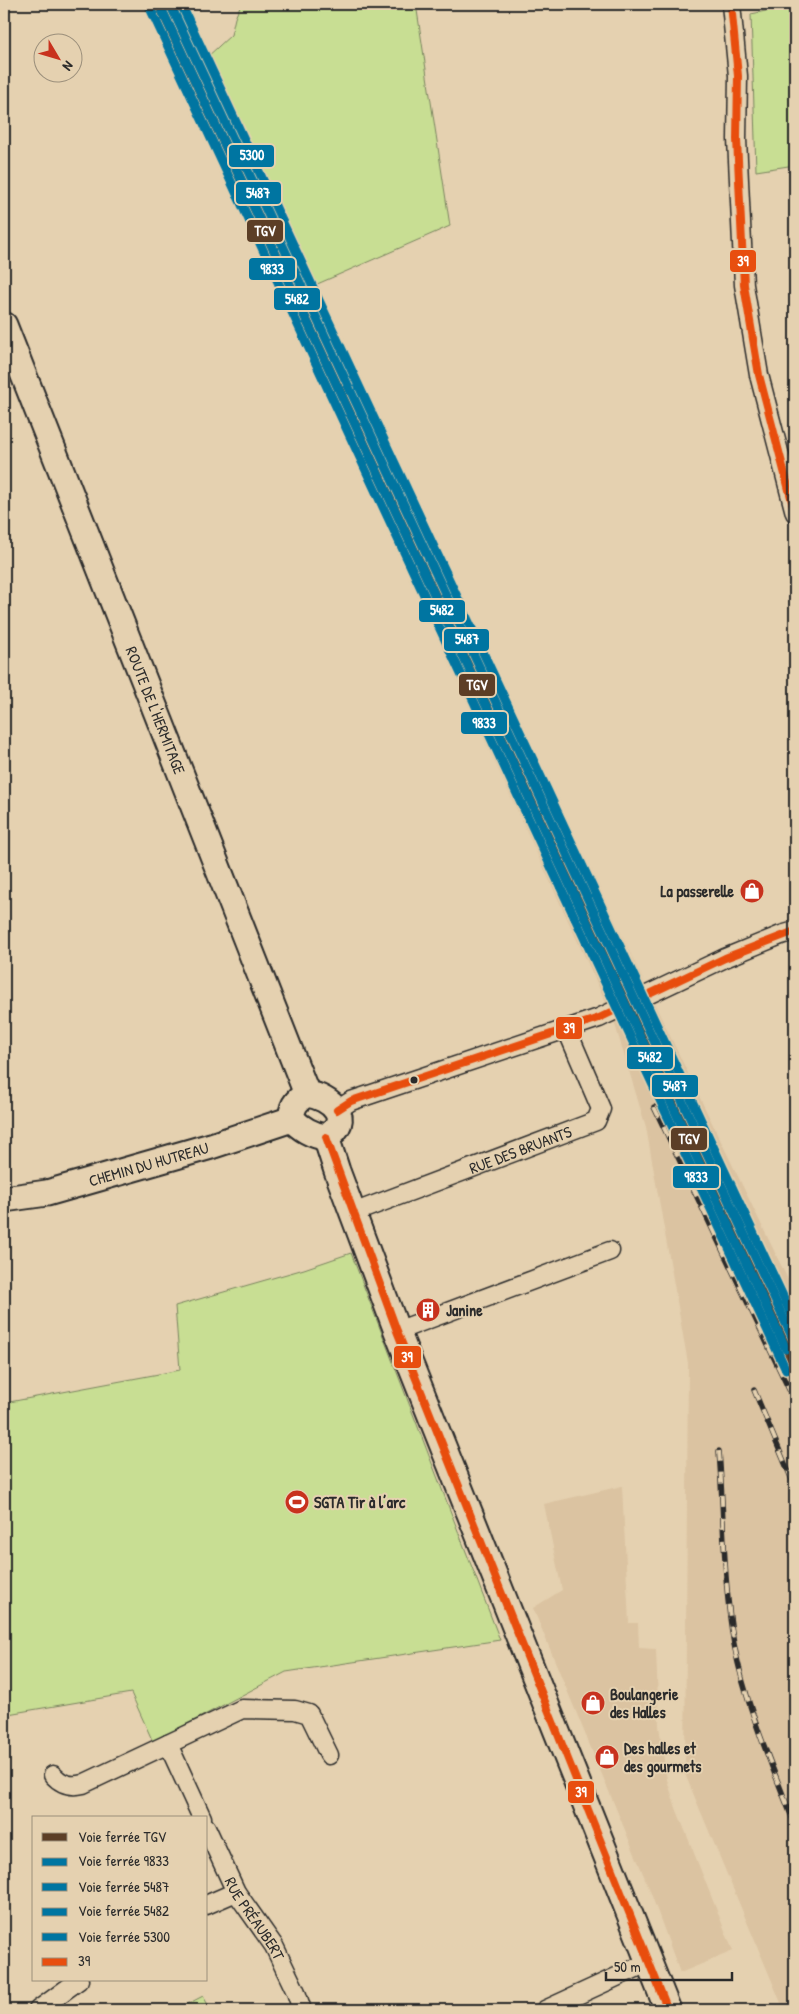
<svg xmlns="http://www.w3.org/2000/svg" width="799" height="2014" font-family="'Patrick Hand',sans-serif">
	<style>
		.built { fill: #dbc3a1 }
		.green { fill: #c8de93; stroke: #7a845f }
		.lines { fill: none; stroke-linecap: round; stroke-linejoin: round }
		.street-casing { stroke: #2b2b2b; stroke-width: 21 }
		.secondary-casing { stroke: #2b2b2b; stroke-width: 29 }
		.street { stroke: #e5d1b0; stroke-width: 18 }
		.secondary { stroke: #e5d1b0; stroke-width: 25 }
		.rail-casing { stroke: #2b2b2b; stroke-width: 5.5 }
		.rail { stroke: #e5d1b0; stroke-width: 4; stroke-dasharray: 11; stroke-linecap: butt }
		.bus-1-casing { stroke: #e5d1b0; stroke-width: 11 }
		.bus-1 { stroke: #e84e0f; stroke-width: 8 }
		.rail-1-casing { stroke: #e5d1b0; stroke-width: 12 }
		.rail-2-casing { stroke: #e5d1b0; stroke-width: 12 }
		.rail-3-casing { stroke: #e5d1b0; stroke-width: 12 }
		.rail-4-casing { stroke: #e5d1b0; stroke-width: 12 }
		.rail-5-casing { stroke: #e5d1b0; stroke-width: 12 }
		.rail-1 { stroke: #5c3e26; stroke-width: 9 }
		.rail-2 { stroke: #0075a1; stroke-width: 9 }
		.rail-3 { stroke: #0075a1; stroke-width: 9 }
		.rail-4 { stroke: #0075a1; stroke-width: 9 }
		.rail-5 { stroke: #0075a1; stroke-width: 9 }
		.bus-dot { fill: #2b2b2b; stroke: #e5d1b0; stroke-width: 2 }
		.labels { text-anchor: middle; stroke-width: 4; stroke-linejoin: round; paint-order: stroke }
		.street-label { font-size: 16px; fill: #2b2b2b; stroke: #e5d1b0 }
		.poi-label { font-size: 16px; font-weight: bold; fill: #2b2b2b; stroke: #e5d1b0; text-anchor: start }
		.line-badge { stroke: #e5d1b0; stroke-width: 2 }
		.badge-label { font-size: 14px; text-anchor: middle; font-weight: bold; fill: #fff }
	</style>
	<rect width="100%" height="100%" fill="#e5d1b0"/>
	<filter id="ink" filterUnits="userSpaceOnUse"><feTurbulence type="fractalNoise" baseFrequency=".02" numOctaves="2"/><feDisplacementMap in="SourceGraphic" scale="10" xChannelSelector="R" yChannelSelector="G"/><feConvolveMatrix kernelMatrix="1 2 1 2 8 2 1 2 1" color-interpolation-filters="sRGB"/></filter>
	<g filter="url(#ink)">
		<path class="built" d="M145,4H180L271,196L315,285L648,991L609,1009Z
			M652,999L795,1294V2010H784L685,1774L688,1363L646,1127L613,1018Z
			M622,1486L629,1623H638L639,1648L656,1649L659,1726L667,1780L676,1808L733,1951L680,1973L649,1888L533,1608L562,1590L544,1504Z"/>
		<path class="green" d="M241,4H416L450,226L315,285L271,196L206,58L231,35L235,18Z
			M795,5V165L756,171L751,14Z
			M351,1253L500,1640L286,1672L153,1742L131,1693L8,1714L4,1692V1403L180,1370L175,1306L304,1269Z
			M203,1996L211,2010H176Z"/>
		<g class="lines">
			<defs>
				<g id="street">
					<path d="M731,4L738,76L737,139L744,285L759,375L795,513"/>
					<path d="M337,1110L351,1101L599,1018L725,958L781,935L795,931"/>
					<path id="s1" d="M353,1213L596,1121L601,1109L567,1030"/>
					<path d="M397,1331L610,1251"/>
					<path d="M168,1744L242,1709L295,1710L309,1714L329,1755"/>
					<path d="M53,1775C62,1785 71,1787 83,1784L168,1744L202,1818"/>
					<path id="s2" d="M206,1827L236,1892L274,1946L296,1992L302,2010"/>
					<path d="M206,1905L236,1892"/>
					<path d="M38,2010L79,1980"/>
					<path d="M545,2010L649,1962"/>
				</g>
				<g id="secondary">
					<path id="s3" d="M4,325L307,1094"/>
					<path d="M307,1094C331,1097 355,1120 326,1137C313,1136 300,1128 292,1119C291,1107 296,1100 307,1094Z"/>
					<path d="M326,1137L337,1171L397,1331L668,2010"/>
					<path id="s4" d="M4,1199L47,1193L211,1146L292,1119"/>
				</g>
			</defs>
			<use href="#street" class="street-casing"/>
			<use href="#secondary" class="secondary-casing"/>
			<use href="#street" class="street"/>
			<use href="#secondary" class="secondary"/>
			<defs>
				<path id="rail" d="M654,1107L795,1402
					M754,1390L795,1487
					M719,1451C724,1513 723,1583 734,1644C746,1707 772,1766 795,1825"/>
			</defs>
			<use href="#rail" class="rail-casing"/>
			<use href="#rail" class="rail"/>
			<defs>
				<path id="bus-1" d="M731,4L738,76L737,139L744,285L759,375L795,513
					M337,1110L351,1101L599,1018L725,958L795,931
					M326,1137L397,1331L668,2010"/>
			</defs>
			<use href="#bus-1" class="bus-1-casing"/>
			<use href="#bus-1" class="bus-1"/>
			<defs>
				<path id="rail-1" d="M159,4L795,1366"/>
				<path id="rail-2" d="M150,8L786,1370"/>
				<path id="rail-3" d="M170,4L795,1343"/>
				<path id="rail-4" d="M161,8L786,1349"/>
				<path id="rail-5" d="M181,4L795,1322"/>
			</defs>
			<use href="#rail-1" class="rail-1-casing"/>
			<use href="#rail-2" class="rail-2-casing"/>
			<use href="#rail-3" class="rail-3-casing"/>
			<use href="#rail-4" class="rail-4-casing"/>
			<use href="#rail-5" class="rail-5-casing"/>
			<use href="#rail-1" class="rail-1"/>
			<use href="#rail-2" class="rail-2"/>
			<use href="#rail-3" class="rail-3"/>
			<use href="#rail-4" class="rail-4"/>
			<use href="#rail-5" class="rail-5"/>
		</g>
	</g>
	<defs>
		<symbol id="shop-disc" viewBox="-11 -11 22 22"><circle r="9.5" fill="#c8321e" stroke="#e5d1b0"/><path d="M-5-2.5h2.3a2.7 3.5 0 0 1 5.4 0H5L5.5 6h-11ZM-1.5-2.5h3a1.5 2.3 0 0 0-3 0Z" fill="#fff"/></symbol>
		<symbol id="building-disc" viewBox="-11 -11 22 22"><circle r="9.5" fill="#c8321e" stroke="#e5d1b0"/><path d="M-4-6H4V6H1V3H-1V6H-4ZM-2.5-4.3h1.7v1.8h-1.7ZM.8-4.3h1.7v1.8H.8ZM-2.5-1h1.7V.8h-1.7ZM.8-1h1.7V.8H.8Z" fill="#fff"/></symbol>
		<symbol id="stadium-disc" viewBox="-11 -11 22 22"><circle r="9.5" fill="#c8321e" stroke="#e5d1b0"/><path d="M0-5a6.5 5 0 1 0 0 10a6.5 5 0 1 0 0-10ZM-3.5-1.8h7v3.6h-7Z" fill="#fff"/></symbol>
	</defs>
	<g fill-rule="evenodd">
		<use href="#shop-disc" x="738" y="877" width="28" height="28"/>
		<use href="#building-disc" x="414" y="1296" width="28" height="28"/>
		<use href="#stadium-disc" x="283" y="1488" width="28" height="28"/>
		<use href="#shop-disc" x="579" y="1689" width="28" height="28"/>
		<use href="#shop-disc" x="593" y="1743" width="28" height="28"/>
	</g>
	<circle class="bus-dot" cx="414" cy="1080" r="4.5"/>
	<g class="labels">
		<g class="street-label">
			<text dy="6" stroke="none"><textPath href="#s3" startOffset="414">ROUTE DE L'HERMITAGE</textPath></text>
			<text dy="6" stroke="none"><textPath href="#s1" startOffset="179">RUE DES BRUANTS</textPath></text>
			<text dy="6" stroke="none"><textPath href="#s4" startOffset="149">CHEMIN DU HUTREAU</textPath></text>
			<text dy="6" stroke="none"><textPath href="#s2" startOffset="104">RUE PRÉAUBERT</textPath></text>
		</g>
		<g class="poi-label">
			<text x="734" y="897" text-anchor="end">La passerelle</text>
			<text x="446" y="1316">Janine</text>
			<text x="314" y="1508">SGTA Tir à l’arc</text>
			<text x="610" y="1700">Boulangerie<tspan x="610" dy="18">des Halles</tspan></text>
			<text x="624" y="1754">Des halles et<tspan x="624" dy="18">des gourmets</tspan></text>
		</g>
	</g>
	<g class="line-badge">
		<rect x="228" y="144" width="47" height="24" rx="5" fill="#0075a1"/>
		<rect x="235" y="181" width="47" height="24" rx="5" fill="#0075a1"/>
		<rect x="246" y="219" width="38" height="24" rx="5" fill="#5c3e26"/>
		<rect x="729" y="249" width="28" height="24" rx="5" fill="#e84e0f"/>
		<rect x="248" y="257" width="48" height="24" rx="5" fill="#0075a1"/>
		<rect x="273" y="287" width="48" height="24" rx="5" fill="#0075a1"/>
		<rect x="418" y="599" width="48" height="24" rx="5" fill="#0075a1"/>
		<rect x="443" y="628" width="47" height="24" rx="5" fill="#0075a1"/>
		<rect x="458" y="673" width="38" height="24" rx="5" fill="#5c3e26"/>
		<rect x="460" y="711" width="48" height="24" rx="5" fill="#0075a1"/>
		<rect x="555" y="1016" width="28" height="24" rx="5" fill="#e84e0f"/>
		<rect x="626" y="1046" width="48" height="24" rx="5" fill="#0075a1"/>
		<rect x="651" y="1074" width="48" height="24" rx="5" fill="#0075a1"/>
		<rect x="670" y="1127" width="38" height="24" rx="5" fill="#5c3e26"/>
		<rect x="672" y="1165" width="48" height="24" rx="5" fill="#0075a1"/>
		<rect x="393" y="1345" width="29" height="24" rx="5" fill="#e84e0f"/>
		<rect x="567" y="1780" width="28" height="24" rx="5" fill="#e84e0f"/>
	</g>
	<g class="badge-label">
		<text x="252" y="160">5300</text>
		<text x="258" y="198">5487</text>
		<text x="265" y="236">TGV</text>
		<text x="743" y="266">39</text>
		<text x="272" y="274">9833</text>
		<text x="297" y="304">5482</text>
		<text x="442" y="615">5482</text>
		<text x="467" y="644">5487</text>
		<text x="477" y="690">TGV</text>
		<text x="484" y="728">9833</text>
		<text x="569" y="1033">39</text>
		<text x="650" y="1062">5482</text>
		<text x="675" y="1091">5487</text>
		<text x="689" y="1144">TGV</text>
		<text x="696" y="1182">9833</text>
		<text x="407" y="1362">39</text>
		<text x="581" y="1797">39</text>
	</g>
	<rect width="799" height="2014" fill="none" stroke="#e5d1b0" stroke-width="20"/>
	<rect x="10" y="10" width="779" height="1994" fill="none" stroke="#2b2b2b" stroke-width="2" filter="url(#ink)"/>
	<rect x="32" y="1816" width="175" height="165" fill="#e5d1b0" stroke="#9b8f7b"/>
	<rect x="42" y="1833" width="25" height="8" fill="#5c3e26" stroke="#9b8f7b"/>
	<text x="78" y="1842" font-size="15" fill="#2b2b2b">Voie ferrée TGV</text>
	<rect x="42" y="1858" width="25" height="8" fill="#0075a1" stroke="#9b8f7b"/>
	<text x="78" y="1866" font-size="15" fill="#2b2b2b">Voie ferrée 9833</text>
	<rect x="42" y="1883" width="25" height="8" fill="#0075a1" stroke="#9b8f7b"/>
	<text x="78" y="1892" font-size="15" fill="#2b2b2b">Voie ferrée 5487</text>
	<rect x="42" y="1908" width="25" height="8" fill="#0075a1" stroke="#9b8f7b"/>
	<text x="78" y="1916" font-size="15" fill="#2b2b2b">Voie ferrée 5482</text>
	<rect x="42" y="1933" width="25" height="8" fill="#0075a1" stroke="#9b8f7b"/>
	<text x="78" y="1942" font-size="15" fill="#2b2b2b">Voie ferrée 5300</text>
	<rect x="42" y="1958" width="25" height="8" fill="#e84e0f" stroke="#9b8f7b"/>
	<text x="78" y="1966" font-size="15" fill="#2b2b2b">39</text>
	<g transform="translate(58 58) rotate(128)"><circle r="24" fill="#e5d1b0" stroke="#9b8f7b"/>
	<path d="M0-4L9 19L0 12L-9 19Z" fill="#c8321e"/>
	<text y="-8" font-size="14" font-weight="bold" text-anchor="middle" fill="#2b2b2b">N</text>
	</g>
	<path d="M606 1972v8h126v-8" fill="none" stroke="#2b2b2b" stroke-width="2.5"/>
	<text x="614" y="1972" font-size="15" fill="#2b2b2b" stroke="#e5d1b0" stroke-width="4" paint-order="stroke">50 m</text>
</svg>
